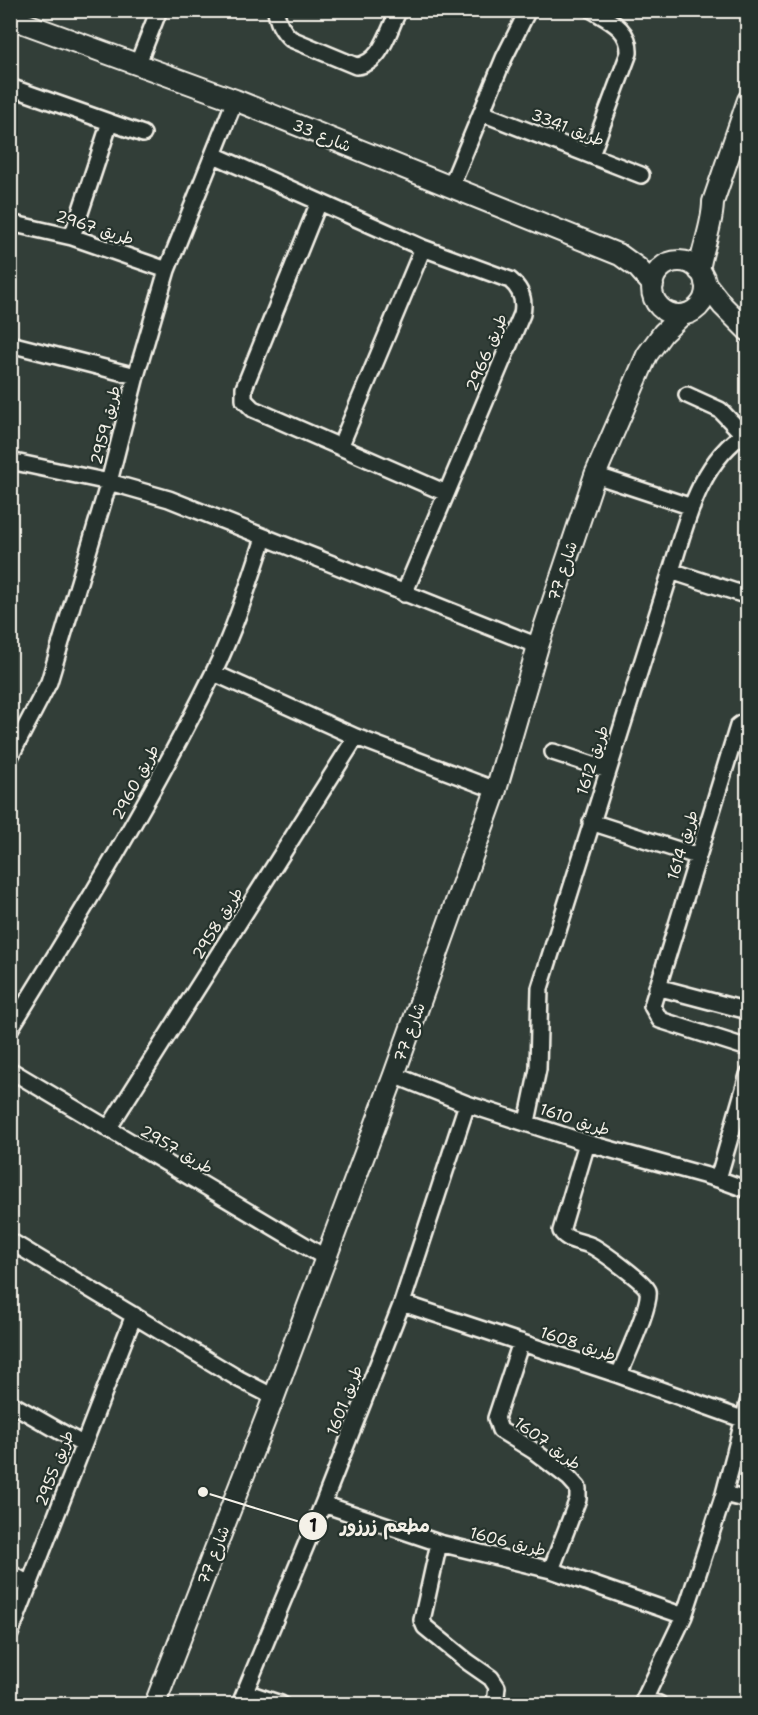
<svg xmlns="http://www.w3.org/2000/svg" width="758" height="1715" font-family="'Shantell Sans','Playpen Sans Arabic',sans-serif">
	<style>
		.built { fill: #404b44 }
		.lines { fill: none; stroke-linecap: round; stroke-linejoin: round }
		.minor-casing { stroke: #f4f1e8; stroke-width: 20 }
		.tertiary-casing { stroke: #f4f1e8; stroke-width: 24 }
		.minor { stroke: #26332d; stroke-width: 15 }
		.tertiary { stroke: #26332d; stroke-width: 20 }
		.labels { text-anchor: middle; stroke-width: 4.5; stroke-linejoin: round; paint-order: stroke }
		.street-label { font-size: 16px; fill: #f4f1e8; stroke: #26332d }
		.leader { fill: none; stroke: #f4f1e8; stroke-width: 2 }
		.callout-dot { fill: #f4f1e8; stroke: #26332d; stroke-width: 2 }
		.mark-label { font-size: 18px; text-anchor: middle; font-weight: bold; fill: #111 }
		.callout-label { font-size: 18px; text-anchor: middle; font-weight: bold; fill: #f4f1e8; stroke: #26332d; stroke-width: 4.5; stroke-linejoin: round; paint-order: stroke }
	</style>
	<rect width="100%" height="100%" fill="#323e38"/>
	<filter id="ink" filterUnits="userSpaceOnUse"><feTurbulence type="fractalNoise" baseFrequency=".0167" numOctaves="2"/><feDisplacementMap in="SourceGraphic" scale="12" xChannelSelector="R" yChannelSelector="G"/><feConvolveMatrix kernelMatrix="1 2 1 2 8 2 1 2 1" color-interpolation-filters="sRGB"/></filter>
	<g filter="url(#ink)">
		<path class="built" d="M747,1111V1172L732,1167Z"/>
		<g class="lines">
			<defs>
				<path id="minor" d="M276,10C277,22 282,31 291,39L356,66C382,64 388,30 399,10
					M138,63L159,10
					M10,87L143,134
					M482,113L641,175
					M214,155L423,248L510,280C521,289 525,300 522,314L404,594
					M591,155L629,53C630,29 610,21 592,10
					M451,186L504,58L528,10
					M319,202L244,388V400L253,409L446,493
					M10,223L72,237L167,270
					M72,237L110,122
					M10,344L136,376
					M687,395L720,410L743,434
					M340,447L423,248
					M10,461L109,482L169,499L538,646
					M595,475L692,507
					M671,571L748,596
					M214,673L356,737L496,790
					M748,719L738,726L652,1006L660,1020L748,1048
					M553,752L608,770
					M10,757L49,682L109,482L136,376L167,270L235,100
					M591,822L697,856
					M657,987L748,1011
					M10,1029C82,913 153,796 213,674C234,631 249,584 264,538
					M10,1070L326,1258
					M394,1075L467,1104L587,1143L718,1179L748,1190
					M527,1122L538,1069L540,988L671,571C687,520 699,462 748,431
					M108,1129L356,737
					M587,1143L561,1231C567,1242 584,1241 594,1247C604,1253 645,1282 648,1291C651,1306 625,1359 619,1375
					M718,1179L748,1075
					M10,1241L239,1379L274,1397
					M402,1303L619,1375L742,1419
					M521,1342L496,1418L500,1430L534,1451L569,1478L578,1488V1499L551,1570
					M10,1403L82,1444
					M724,1494L748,1500
					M323,1504L439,1543L551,1570L684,1616
					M439,1543L422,1620L425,1627L468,1662L491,1678L497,1687L495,1704
					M10,1573L30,1585
					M10,1634L134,1315
					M245,1692L281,1704
					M644,1700L659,1704
					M240,1704L323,1504L402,1303L467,1104
					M642,1704L684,1616L724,1494L748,1403"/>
				<path id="tertiary" d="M10,18L235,100L620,255L638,268L653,285
					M652 288a27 27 0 1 1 54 0a27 27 0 1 1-54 0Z
					M699,271C702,248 713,225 713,202L748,100
					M705,283L723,306L748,331
					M155,1704L274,1397L394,1075L496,790L538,646L595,475L647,355L663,333L682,315"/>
			</defs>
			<use href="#minor" class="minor-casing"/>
			<use href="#tertiary" class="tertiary-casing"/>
			<use href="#minor" class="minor"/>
			<use href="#tertiary" class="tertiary"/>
		</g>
	</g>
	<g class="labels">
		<g class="street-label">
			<text transform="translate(568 127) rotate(21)" y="6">طريق 3341</text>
			<text transform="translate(322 135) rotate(22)" y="6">شارع 33</text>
			<text transform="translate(95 227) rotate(18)" y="6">طريق 2967</text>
			<text transform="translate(486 352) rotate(-67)" y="6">طريق 2966</text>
			<text transform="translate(105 425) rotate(-76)" y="6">طريق 2959</text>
			<text transform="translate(562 571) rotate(-72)" y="6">شارع 77</text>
			<text transform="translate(592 760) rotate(-72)" y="6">طريق 1612</text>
			<text transform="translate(135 782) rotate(-62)" y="6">طريق 2960</text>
			<text transform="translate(682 845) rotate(-73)" y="6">طريق 1614</text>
			<text transform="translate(217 923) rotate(-58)" y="6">طريق 2958</text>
			<text transform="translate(409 1032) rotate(-70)" y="6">شارع 77</text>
			<text transform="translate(575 1119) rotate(18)" y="6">طريق 1610</text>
			<text transform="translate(177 1149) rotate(30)" y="6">طريق 2957</text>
			<text transform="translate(578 1343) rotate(18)" y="6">طريق 1608</text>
			<text transform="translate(344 1400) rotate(-69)" y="6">طريق 1601</text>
			<text transform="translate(548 1443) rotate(36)" y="6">طريق 1607</text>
			<text transform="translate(54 1468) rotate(-69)" y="6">طريق 2955</text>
			<text transform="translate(508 1541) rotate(14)" y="6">طريق 1606</text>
			<text transform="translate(213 1555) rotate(-69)" y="6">شارع 77</text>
		</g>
	</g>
	<path class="leader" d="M203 1492L313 1526"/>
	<g class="callout-dot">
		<circle cx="203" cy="1492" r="6"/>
		<circle cx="313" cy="1526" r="15"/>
	</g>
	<g class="mark-label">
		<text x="313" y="1532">1</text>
	</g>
	<g class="callout-label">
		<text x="385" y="1532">مطعم زرزور</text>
	</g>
	<rect width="758" height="1715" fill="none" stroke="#26332d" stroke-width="36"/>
	<rect x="18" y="18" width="722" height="1679" fill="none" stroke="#f4f1e8" stroke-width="2" filter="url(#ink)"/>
</svg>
